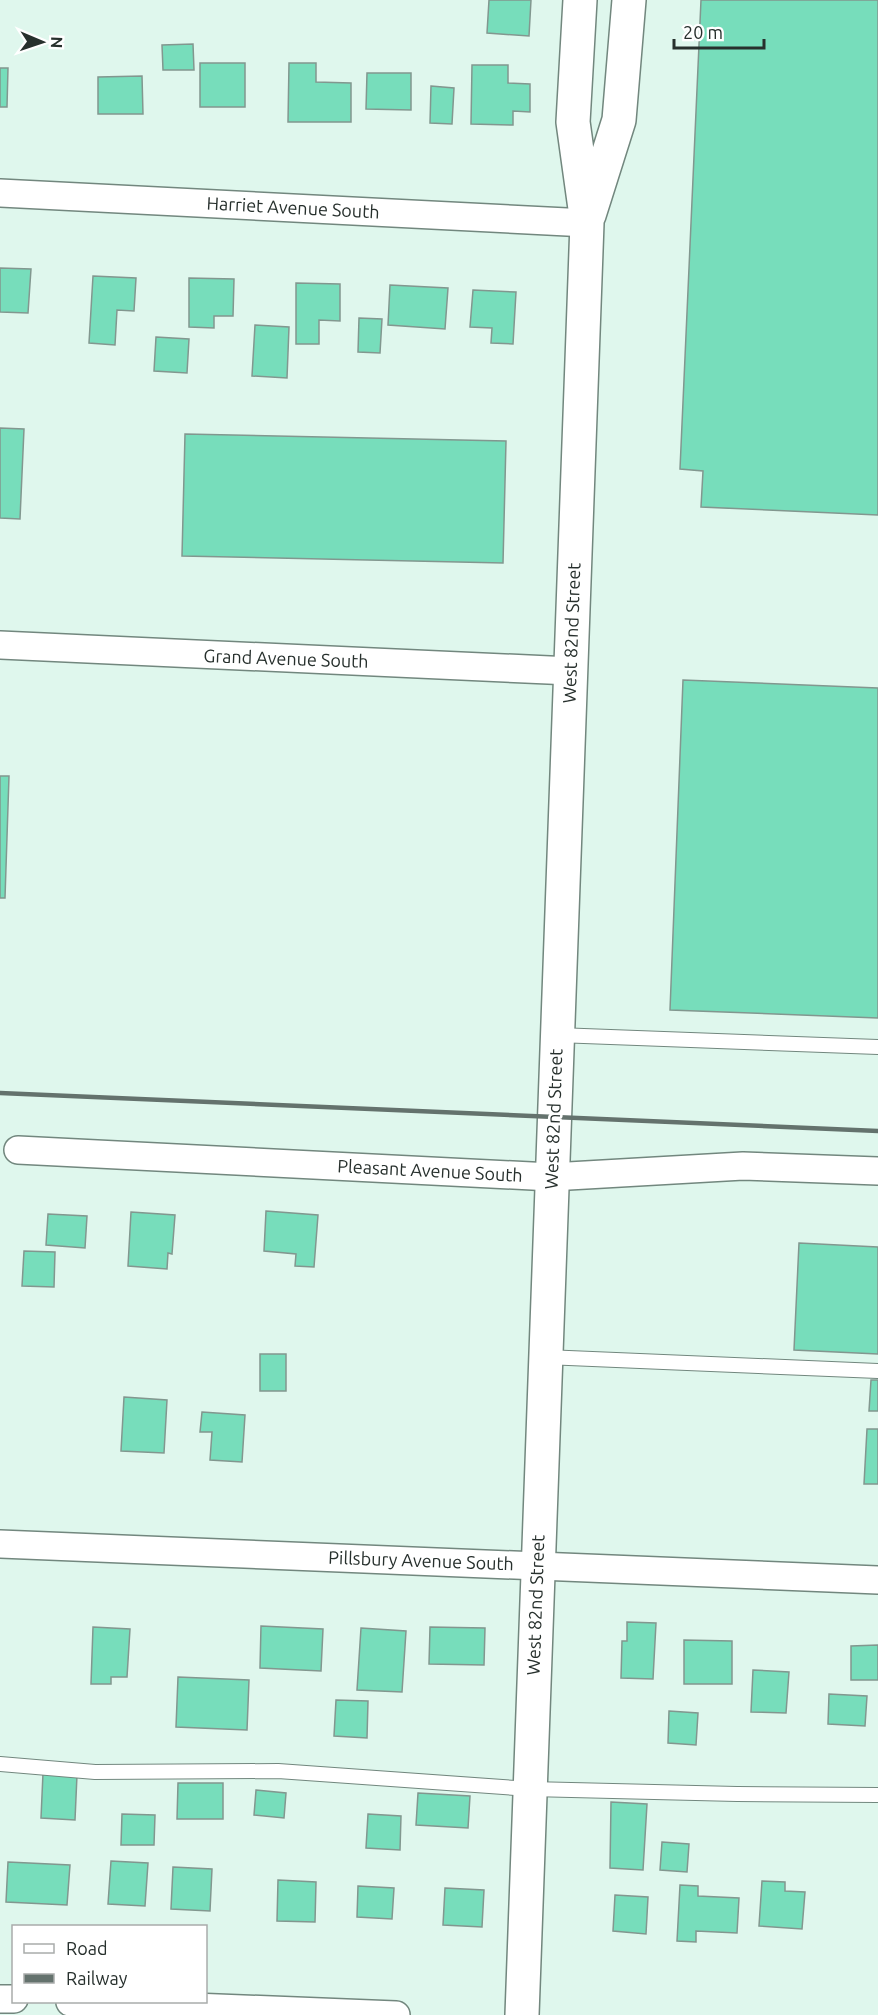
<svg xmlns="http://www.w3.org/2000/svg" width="878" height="2015" font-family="Ubuntu,sans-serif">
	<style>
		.building { fill: #7db; stroke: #82978f; stroke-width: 1.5 }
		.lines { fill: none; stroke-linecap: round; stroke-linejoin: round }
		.service-casing { stroke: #72877e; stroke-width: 16 }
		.minor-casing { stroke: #72877e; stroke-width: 30 }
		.tertiary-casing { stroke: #72877e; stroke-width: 36 }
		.service { stroke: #fff; stroke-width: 14 }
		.minor { stroke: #fff; stroke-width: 27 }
		.tertiary { stroke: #fff; stroke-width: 33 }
		.rail { stroke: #64726d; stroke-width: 4.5 }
		.labels { text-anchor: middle; stroke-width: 5; stroke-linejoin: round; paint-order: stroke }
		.street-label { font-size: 18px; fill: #27302d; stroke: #fff }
	</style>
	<rect width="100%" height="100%" fill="#dff7ed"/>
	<path class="building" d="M489,0H531L529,36L487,33Z
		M701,0H878V515L701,507L703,471L680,469Z
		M193,44L194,70H163L162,45Z
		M200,63H245V107H200Z
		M289,63H316V82L351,83V122H288Z
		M472,65H508V83L530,84V112L513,111V125L471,124Z
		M0,68H8L7,107H0Z
		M367,73H411V110L366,109Z
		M142,76L143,114H98V77Z
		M431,86L454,88L452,124L430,123Z
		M0,268L31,269L28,313L0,312Z
		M93,276L136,278L134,311L117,310L115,345L89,343Z
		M189,278L234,279L233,316H214V328L189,327Z
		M296,283L340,284V321L319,320V344H296Z
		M390,285L448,288L445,329L388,325Z
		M473,290L516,292L513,344L491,343L492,328L470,327Z
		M359,318L382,319L380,353L358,352Z
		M255,325L289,327L287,378L252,376Z
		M156,337L189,339L187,373L154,371Z
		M0,428L24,429L20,519L0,518Z
		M185,434L506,441L503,563L182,556Z
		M683,680L878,688V1018L670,1010Z
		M0,776H9L5,898H0Z
		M266,1211L318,1215L314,1267L295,1266L296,1254L264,1251Z
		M131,1212L175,1215L172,1254L168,1253L167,1269L128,1266Z
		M48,1214L87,1216L85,1248L46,1245Z
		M799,1243L878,1247V1354L794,1350Z
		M24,1251L55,1252L54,1287L22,1286Z
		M260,1354H286V1391H260Z
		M871,1380H878V1411H869Z
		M124,1397L167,1400L164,1453L121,1451Z
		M202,1412L245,1415L242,1462L210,1460L212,1432H200Z
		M867,1429H878V1484H864Z
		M627,1622L656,1623L653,1679L621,1678L622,1641H627Z
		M261,1626L323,1629L321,1671L260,1668Z
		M93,1627L130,1629L127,1677H111V1684H91Z
		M430,1627L485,1628L484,1665L429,1664Z
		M361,1628L406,1631L402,1692L357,1690Z
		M684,1640L732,1641V1684H684Z
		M878,1645V1680H851V1646Z
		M753,1670L789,1672L786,1713L751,1712Z
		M178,1677L249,1680L247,1730L176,1727Z
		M829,1694L867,1696L865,1726L828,1724Z
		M336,1700L368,1701L367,1738L334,1736Z
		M669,1711L698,1713L696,1745L668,1743Z
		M43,1773L77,1775L75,1820L41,1818Z
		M178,1783H223V1819H177Z
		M256,1790L286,1793L284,1818L254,1815Z
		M418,1793L470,1796L468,1828L416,1825Z
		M611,1802L647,1804L643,1870L610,1868Z
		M122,1814L155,1815L154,1845H121Z
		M368,1814L401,1816L400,1850L366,1848Z
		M662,1842L689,1844L687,1872L660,1870Z
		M111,1861L148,1863L145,1906L108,1904Z
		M8,1862L70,1865L67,1905L6,1902Z
		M173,1867L212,1869L210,1911L171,1909Z
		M278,1880L316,1882L315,1922L277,1921Z
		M762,1881L785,1882V1891L805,1892L802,1929L759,1926Z
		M680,1885L698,1886V1896L739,1898L737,1933L696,1931V1942L677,1941Z
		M358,1886L394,1888L392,1919L357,1917Z
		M445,1888L484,1890L482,1927L443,1925Z
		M615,1895L648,1897L646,1934L613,1931Z"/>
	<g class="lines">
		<defs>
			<path id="service" d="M557,1035L878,1047
				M545,1357L878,1371
				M0,1764L95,1772L278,1771L530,1789L737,1794L878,1795"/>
			<path id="minor" d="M0,193L587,223
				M0,645L571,671
				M18,1150L551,1177L743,1166L878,1171
				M0,1544L878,1580
				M0,1999H14
				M70,2002L396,2015"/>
			<path id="tertiary" d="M589,215L619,120L629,0
				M522,2015L587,223L573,122L580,0"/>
		</defs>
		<use href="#service" class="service-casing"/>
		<use href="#minor" class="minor-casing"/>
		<use href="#tertiary" class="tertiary-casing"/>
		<use href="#service" class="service"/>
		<use href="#minor" class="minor"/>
		<use href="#tertiary" class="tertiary"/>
		<path class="rail" d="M0,1093L878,1131"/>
	</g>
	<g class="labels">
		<g class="street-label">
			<text transform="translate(293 208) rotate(3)" y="6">Harriet Avenue South</text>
			<text transform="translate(572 633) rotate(-88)" y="6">West 82nd Street</text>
			<text transform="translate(286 659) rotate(2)" y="6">Grand Avenue South</text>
			<text transform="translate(554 1119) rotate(-88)" y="6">West 82nd Street</text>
			<text transform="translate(430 1171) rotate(3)" y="6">Pleasant Avenue South</text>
			<text transform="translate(421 1561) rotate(2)" y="6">Pillsbury Avenue South</text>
			<text transform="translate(536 1605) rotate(-88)" y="6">West 82nd Street</text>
		</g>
	</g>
	<rect x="12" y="1925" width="195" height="78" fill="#ffffff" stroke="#a9acab" stroke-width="1.5"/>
	<rect x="24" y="1944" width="30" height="9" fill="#ffffff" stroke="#a9acab" stroke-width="1.5"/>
	<text x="66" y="1955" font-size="18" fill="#27302d">Road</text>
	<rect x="24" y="1974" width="30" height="9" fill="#64726d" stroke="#a9acab" stroke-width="1.5"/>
	<text x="66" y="1985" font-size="18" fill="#27302d">Railway</text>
	<g transform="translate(42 42) rotate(92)" stroke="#ffffff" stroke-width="4.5" paint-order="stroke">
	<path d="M0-4.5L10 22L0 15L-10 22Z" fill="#27302d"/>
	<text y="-9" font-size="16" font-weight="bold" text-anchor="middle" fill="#27302d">N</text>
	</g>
	<path d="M674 39v9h90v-9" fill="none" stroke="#27302d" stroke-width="3"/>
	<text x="683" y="39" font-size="18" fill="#27302d" stroke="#ffffff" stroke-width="4.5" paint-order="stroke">20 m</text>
</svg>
